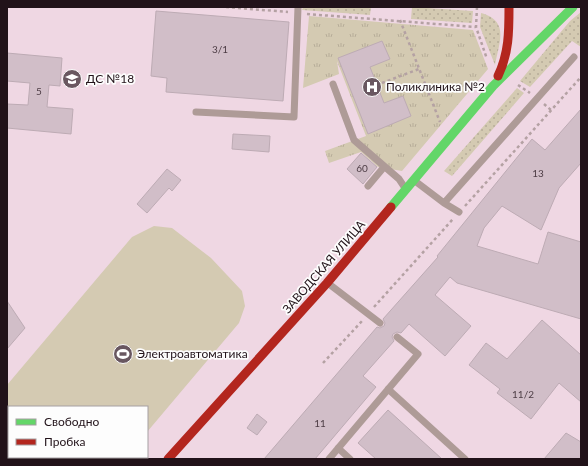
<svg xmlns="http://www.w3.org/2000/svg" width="588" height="466" font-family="Lato,sans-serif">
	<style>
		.grass { fill: url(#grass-dots) }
		.park { fill: url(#park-tufts) }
		.pitch { fill: #d4cab2 }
		.building { fill: #d1bec8; stroke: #bdabb4 }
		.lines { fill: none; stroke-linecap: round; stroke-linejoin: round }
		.path { stroke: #b4a1a3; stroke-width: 2.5; stroke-dasharray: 3 3; stroke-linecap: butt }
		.lane { stroke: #ae9b97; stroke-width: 7 }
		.fast { stroke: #63d668; stroke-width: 9 }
		.jam { stroke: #b3261e; stroke-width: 9 }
		.labels { text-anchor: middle; stroke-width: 3.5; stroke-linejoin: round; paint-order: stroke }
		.number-label { font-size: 10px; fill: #4d3d45 }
		.poi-label { font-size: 12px; fill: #211219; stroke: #fdfdfd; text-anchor: start }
		.street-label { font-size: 12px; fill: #211219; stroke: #fdfdfd }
	</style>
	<defs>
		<pattern id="grass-dots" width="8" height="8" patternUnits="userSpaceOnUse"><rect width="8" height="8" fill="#d4cab2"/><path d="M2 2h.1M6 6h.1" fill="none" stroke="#b6ac98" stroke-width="1.8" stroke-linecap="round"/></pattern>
		<pattern id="park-tufts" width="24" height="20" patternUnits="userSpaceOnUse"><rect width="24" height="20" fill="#d4cab2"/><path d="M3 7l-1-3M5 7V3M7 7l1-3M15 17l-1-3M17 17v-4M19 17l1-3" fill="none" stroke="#b6ac98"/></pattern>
	</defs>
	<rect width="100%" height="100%" fill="#efd7e3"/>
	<path class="grass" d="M303,7H371L370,15L302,10Z
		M412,7L473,11L472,23L411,19Z
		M581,12V47L572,41L530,87L520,81L570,21Z
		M481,13C510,21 499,42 495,65L480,27Z
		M517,88L524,93L452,176L444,171Z"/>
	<path class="park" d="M309,16L473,30L488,69L402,171L378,167L361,152L329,163L325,151L366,136L337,61L339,74L303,88Z"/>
	<path class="pitch" d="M154,226L172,228L211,258L242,291L245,306L239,323L147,432V407H9V457H126L124,459H7V385L132,237Z"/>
	<path class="building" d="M156,11L289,22L283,101L166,92L167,78L151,76Z
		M382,41L390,59L370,67L384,103L403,96L411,116L368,134L338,58Z
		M7,53L62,58L60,86L49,85L47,107L73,109L71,134L7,128V104L28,105L30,83L7,81Z
		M581,109V163L559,188L541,230L502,206L484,228L477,246L538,264L548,232L581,242V319L457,283L450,277L435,295L471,326L445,356L409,324L401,333L397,332L393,334L392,337L394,341L363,376L376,387L315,459H264L377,327L380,328L384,326L385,323L383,319L438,257L437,256L532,139L545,150Z
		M233,134L270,136L269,152L232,149Z
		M361,153L377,167L363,184L347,169Z
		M167,169L181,180L172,191L169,188L147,213L137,204Z
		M7,301L25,328L7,349Z
		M542,320L581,355V402L559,383L531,419L497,393L500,389L469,365L486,343L507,359Z
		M388,410L442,459H376L358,443Z
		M257,414L267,422L257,435L247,428Z
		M566,433L581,442V459H544Z"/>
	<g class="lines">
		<path class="path" d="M226,7L288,12
			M477,7L476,27L487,59
			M307,14L476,27
			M400,20L440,122
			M382,83L419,69
			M518,85L530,93
			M544,104L551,110
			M465,206L581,77
			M374,307L453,219
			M323,363L363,320"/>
		<path class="lane" d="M333,84L354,140L399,179L405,188
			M196,112L294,117L298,7
			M415,181L444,203L459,212
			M368,186L384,167
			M444,203L574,57
			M329,284L380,323
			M388,389L465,459
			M338,448L350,459
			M329,459L418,354L397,337"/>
		<path class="fast" d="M391,207L493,86L573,7"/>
		<path class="jam" d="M498,76C509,53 509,32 509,7
			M168,459L327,283L391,207"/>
	</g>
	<defs>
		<symbol id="school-disc" viewBox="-11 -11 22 22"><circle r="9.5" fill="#695760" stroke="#fdfdfd"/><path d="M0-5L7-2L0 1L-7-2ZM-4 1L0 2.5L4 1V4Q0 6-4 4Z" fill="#fff"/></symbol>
		<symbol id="hospital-disc" viewBox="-11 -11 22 22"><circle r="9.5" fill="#695760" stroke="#fdfdfd"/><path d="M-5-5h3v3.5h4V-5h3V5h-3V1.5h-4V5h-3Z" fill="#fff"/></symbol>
		<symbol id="stadium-disc" viewBox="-11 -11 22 22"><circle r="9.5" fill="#695760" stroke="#fdfdfd"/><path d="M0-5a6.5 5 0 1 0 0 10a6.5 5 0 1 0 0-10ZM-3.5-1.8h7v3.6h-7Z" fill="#fff"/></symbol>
	</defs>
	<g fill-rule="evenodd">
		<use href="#school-disc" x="61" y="68" width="22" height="22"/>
		<use href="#hospital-disc" x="361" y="76" width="22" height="22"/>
		<use href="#stadium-disc" x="112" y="343" width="22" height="22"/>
	</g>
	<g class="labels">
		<g class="number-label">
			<text x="220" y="53">3/1</text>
			<text x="39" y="95">5</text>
			<text x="362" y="172">60</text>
			<text x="538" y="177">13</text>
			<text x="523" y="398">11/2</text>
			<text x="320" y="427">11</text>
		</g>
		<g class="poi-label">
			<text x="86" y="83">ДС №18</text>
			<text x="386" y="91">Поликлиника №2</text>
			<text x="137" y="358">Электроавтоматика</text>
		</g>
		<g class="street-label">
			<text transform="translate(324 267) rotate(-49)" y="4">ЗАВОДСКАЯ УЛИЦА</text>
		</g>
	</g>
	<rect width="588" height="466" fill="none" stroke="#211219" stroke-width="16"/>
	<rect x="8" y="406" width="140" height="52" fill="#fdfdfd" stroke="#a59fa2"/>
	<rect x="16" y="419" width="20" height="6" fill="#63d668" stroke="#a59fa2"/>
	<text x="44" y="426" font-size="12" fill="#211219">Свободно</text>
	<rect x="16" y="439" width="20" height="6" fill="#b3261e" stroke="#a59fa2"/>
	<text x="44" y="446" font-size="12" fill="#211219">Пробка</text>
</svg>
